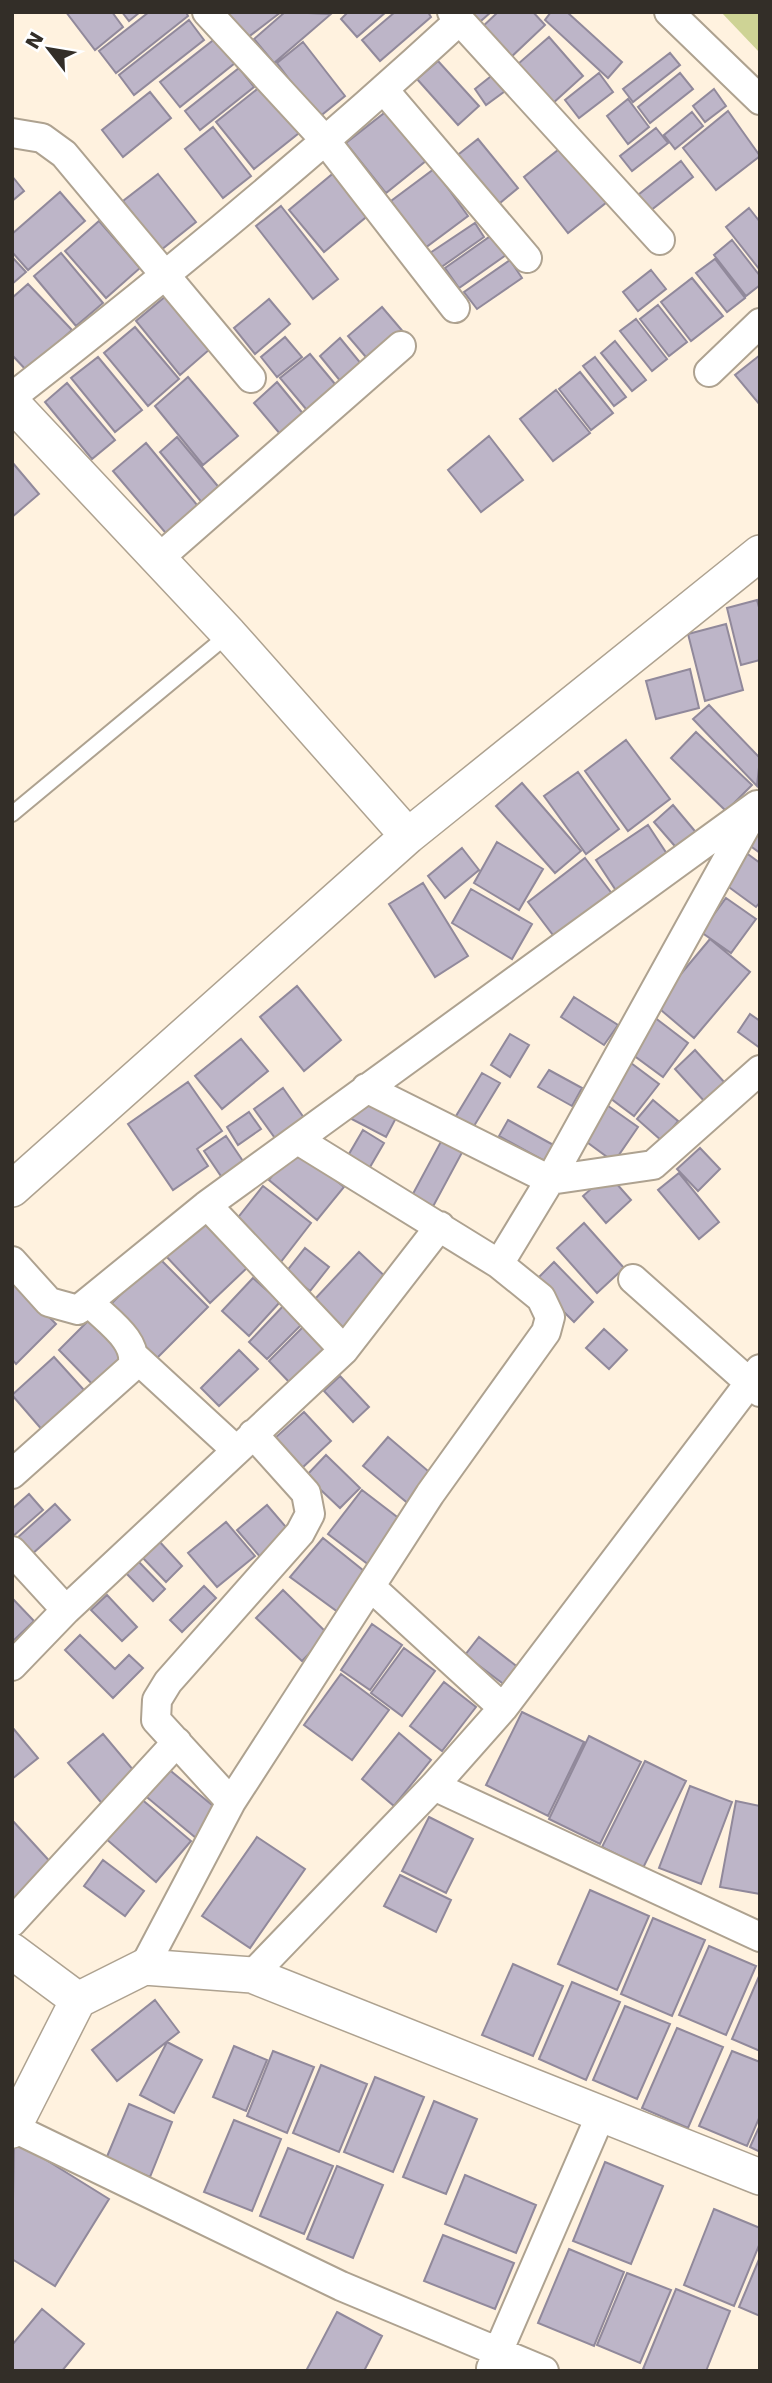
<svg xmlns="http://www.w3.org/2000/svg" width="772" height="2383" font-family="'DejaVu Sans',sans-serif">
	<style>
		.green { fill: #ced395 }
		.building { fill: #bdb5c8; stroke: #91899b; stroke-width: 2 }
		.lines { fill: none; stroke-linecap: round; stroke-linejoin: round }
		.service-casing { stroke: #aea290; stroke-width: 18 }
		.minor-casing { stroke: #aea290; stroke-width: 32 }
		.tertiary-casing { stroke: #aea290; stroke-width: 38 }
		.service { stroke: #fff; stroke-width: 14 }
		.minor { stroke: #fff; stroke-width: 28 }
		.tertiary { stroke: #fff; stroke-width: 35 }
	</style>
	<rect width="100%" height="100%" fill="#fff2df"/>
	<path class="green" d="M721,12H760V53Z"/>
	<path class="building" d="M66,12H112L123,27L95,50Z
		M122,12H140L129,21Z
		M149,12H186L188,16L116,73L99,51Z
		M231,12H281L247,38L229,14Z
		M285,12L331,14L274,63L254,39Z
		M348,12H386L357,37L341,19Z
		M395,12H428L431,17L380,61L362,40Z
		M459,12H491L473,28Z
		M498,12H533L545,25L508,60L480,29Z
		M551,12H567L622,62L608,78L545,20Z
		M189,20L204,40L134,95L119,75Z
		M549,37L583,76L552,104L518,64Z
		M216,38L235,63L180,107L160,82Z
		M303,42L345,96L318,118L277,63Z
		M670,53L680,65L633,102L623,89Z
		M438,61L479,106L458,125L417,79Z
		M239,68L254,87L200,130L185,111Z
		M500,69L512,86L486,105L475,89Z
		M599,73L613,92L579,118L565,100Z
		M680,73L693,89L650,123L638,107Z
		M261,86L299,133L254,169L216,122Z
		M714,89L726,106L705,122L693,106Z
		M150,92L171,118L123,157L102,130Z
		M628,99L649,127L628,144L607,116Z
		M388,110L427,160L386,193L346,143Z
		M728,111L760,156L716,190L683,148Z
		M692,112L703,126L675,149L664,135Z
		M213,127L251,176L223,198L185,149Z
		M656,128L668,143L632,171L620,156Z
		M478,139L518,188L494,208L454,158Z
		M563,146L607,202L568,233L524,177Z
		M681,161L693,177L650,211L638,195Z
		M434,169L468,216L425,248L391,201Z
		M336,171L371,213L324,252L289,210Z
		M158,174L196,222L161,250L123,201Z
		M12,176L24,191L12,201Z
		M60,192L85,221L28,270L12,252V234Z
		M281,206L338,279L313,299L256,226Z
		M749,208L760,222V270L726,227Z
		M99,221L140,268L106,298L65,251Z
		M475,223L484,237L440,268L430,253Z
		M492,235L506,255L459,288L445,268Z
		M732,240L760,276V285L746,296L714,255Z
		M61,253L103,303L76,326L34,276Z
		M12,257L26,272L12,284Z
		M715,259L745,298L727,312L696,273Z
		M510,260L522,278L477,309L464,292Z
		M651,270L666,289L638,311L623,292Z
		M692,278L723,316L691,341L661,302Z
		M28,284L72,330L27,371L12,355V298Z
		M166,296L210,349L180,375L136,321Z
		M269,299L290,324L255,354L234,328Z
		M658,305L687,342L669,356L640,319Z
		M382,307L405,334L371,363L348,336Z
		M636,319L667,359L652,371L620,331Z
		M135,327L179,379L148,406L104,353Z
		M285,337L302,357L277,377L261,357Z
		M340,338L367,371L346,388L320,356Z
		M615,341L646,380L632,391L601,353Z
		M310,354L340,390L311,415L280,378Z
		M760,355V405L735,375Z
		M98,357L142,410L115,432L71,378Z
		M595,357L626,397L614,406L583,366Z
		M580,372L613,413L591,430L559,389Z
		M188,377L238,436L203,465L155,406Z
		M277,382L309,421L286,441L254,403Z
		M67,383L115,440L92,459L45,402Z
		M556,390L590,433L553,461L520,419Z
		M489,436L523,480L481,512L448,470Z
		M177,437L226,496L209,511L160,452Z
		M146,443L202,511L170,538L113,471Z
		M12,462L39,494L12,517Z
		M757,600L760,611V660L741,665L727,608Z
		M726,624L743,690L705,701L688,634Z
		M690,669L699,708L656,719L646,681Z
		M709,705L760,758L757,786L693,719Z
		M696,732L752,785L726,811L671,758Z
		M626,740L670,799L628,831L585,771Z
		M578,772L619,829L586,854L544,796Z
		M522,783L581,851L555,873L496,806Z
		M673,805L699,836L680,852L654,822Z
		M760,814V853L741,839Z
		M648,825L669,857L617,892L596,860Z
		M497,842L543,869L519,910L474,883Z
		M462,848L479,870L445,898L428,876Z
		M745,852L760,863V902L756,907L722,882Z
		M585,858L613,895L556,939L528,902Z
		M423,883L468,956L435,977L389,904Z
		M471,889L532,924L512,959L452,923Z
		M726,898L756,919L731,953L701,932Z
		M710,939L750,972L694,1038L655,1005Z
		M297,986L341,1040L304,1071L260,1017Z
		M574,997L618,1025L604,1045L561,1017Z
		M750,1014L760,1021V1048L738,1032Z
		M654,1017L688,1043L663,1077L629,1052Z
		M510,1034L529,1045L510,1077L491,1065Z
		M241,1039L268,1071L222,1109L195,1076Z
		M695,1050L725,1083L705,1102L675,1069Z
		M627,1060L659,1084L634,1116L602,1092Z
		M549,1070L582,1088L572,1106L538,1087Z
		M482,1073L500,1083L471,1131L453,1121Z
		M188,1082L222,1131L197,1149L208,1166L173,1190L128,1124Z
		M283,1088L309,1125L280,1145L254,1109Z
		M354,1097L396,1118L386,1137L344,1115Z
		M653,1100L678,1121L662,1141L637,1119Z
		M604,1103L638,1127L614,1162L580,1137Z
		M249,1112L261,1129L238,1145L227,1127Z
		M508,1120L557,1147L548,1163L499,1136Z
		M363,1130L384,1143L363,1179L342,1166Z
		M226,1136L249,1170L227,1185L204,1151Z
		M444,1136L465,1147L429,1214L408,1203Z
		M295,1147L344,1187L317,1220L269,1180Z
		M700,1148L720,1169L698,1191L677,1169Z
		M679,1173L719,1222L699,1239L658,1190Z
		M608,1174L631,1200L606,1223L583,1196Z
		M263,1186L311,1223L280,1263L232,1225Z
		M202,1217L249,1266L210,1303L164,1254Z
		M584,1223L624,1268L597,1293L557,1248Z
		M305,1248L329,1267L310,1291L286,1272Z
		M359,1252L391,1282L346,1330L314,1300Z
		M158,1257L208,1307L157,1358L107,1308Z
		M554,1262L593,1302L574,1322L534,1282Z
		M253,1278L280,1302L249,1336L222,1311Z
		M12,1280L56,1324L16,1364L12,1359Z
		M285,1304L303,1323L267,1359L249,1342Z
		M91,1318L132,1359L99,1391L59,1350Z
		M309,1321L332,1345L291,1384L269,1361Z
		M604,1329L627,1350L609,1369L586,1348Z
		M239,1350L258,1369L219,1406L201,1388Z
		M54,1357L93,1400L50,1439L12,1395Z
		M340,1376L369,1407L353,1422L324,1391Z
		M304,1412L331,1441L302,1468L275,1438Z
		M388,1437L434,1476L410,1505L363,1466Z
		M326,1455L360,1488L340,1508L306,1476Z
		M362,1490L405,1523L373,1568L328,1534Z
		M29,1494L43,1510L12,1537V1509Z
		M55,1504L70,1520L31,1555L16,1539Z
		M267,1505L291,1533L262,1559L237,1530Z
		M226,1522L255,1556L217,1587L188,1553Z
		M323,1538L369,1575L342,1615L290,1577Z
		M158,1540L182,1566L166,1582L141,1556Z
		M138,1561L165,1589L153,1601L125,1572Z
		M204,1586L216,1598L182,1632L170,1620Z
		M283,1590L328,1634L302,1661L256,1618Z
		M107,1595L137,1627L122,1641L91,1610Z
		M12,1598L34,1621L12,1642Z
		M372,1624L402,1645L370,1690L341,1670Z
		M80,1635L115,1669L129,1655L143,1668L113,1698L65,1650Z
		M479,1637L524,1672L510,1689L465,1655Z
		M404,1648L435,1671L402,1716L371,1693Z
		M341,1674L389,1710L352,1760L304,1725Z
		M444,1682L476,1707L442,1751L410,1726Z
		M522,1712L584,1742L548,1816L486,1785Z
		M12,1727L38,1758L12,1779Z
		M399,1733L431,1760L394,1806L362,1779Z
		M103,1734L140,1778L105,1807L68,1763Z
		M589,1736L641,1762L600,1844L549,1819Z
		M645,1761L686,1781L643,1868L602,1847Z
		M166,1767L218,1810L196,1838L143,1794Z
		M690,1786L732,1802L701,1884L659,1868Z
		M139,1797L191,1841L156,1882L105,1838Z
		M736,1801L760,1806V1894L720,1887Z
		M429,1817L473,1839L446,1893L402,1871Z
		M12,1820L54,1866L12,1904Z
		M257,1837L305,1869L250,1948L202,1916Z
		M103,1860L144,1891L125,1916L84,1886Z
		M400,1875L451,1900L436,1932L384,1906Z
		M590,1890L649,1916L617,1990L558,1964Z
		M653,1918L705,1940L672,2016L621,1994Z
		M709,1946L756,1966L726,2035L679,2015Z
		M513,1964L563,1986L533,2056L482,2035Z
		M760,1974V2051L732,2039Z
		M572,1982L620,2002L586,2080L539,2059Z
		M155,2000L179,2032L117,2081L92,2050Z
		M625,2006L670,2024L637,2099L593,2080Z
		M677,2028L723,2047L688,2128L642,2108Z
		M167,2042L202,2060L174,2113L140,2095Z
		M234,2046L267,2060L246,2111L213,2097Z
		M273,2051L314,2067L287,2133L247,2116Z
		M732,2051L760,2062V2116L747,2146L699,2126Z
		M321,2065L367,2084L339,2152L293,2133Z
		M375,2077L424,2097L393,2172L344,2152Z
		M434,2101L477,2119L446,2194L403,2177Z
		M129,2104L172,2122L150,2177L106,2159Z
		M234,2120L281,2139L252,2211L204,2192Z
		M760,2125V2152L750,2147Z
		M14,2140L109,2199L55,2286L12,2259Z
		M288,2148L333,2166L304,2234L260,2216Z
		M605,2162L663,2186L631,2264L573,2241Z
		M337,2166L383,2185L353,2258L307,2239Z
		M465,2175L536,2205L516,2253L445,2224Z
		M714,2209L760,2228V2243L734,2306L684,2285Z
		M443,2235L514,2263L495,2309L424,2281Z
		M569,2249L624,2272L594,2346L538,2323Z
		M760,2257V2316L739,2307Z
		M627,2273L671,2290L640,2363L597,2345Z
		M676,2289L730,2311L706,2371H647L643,2369Z
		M42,2309L84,2344L62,2371H12V2345Z
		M337,2312L382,2336L364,2371H306Z"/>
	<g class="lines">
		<defs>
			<path id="service" d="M12,814L229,634"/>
			<path id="minor" d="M207,12L324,139L455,308
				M452,12L660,240
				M669,12L760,100
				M384,90L527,258
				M12,133L42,138L64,154L251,378
				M709,372L760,323
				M12,397C166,277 317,152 460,20
				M158,559L401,346
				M366,1088L550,1180L653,1165L760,1070
				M207,1205L344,1350
				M12,1261L49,1302L78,1310L207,1205L757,805
				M499,1264L550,1180L753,813
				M633,1279L760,1392
				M135,1357L236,1450
				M12,1474L132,1367C140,1341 106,1320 90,1303
				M12,1551L66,1610
				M372,1588L503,1708
				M12,1666L66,1610L344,1350L440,1226
				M434,1786L760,1937
				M231,1802L156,1720L157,1700L168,1682L300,1533L310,1514L306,1493L253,1434
				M12,1922L177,1742
				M144,1967L231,1802L430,1494L546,1332L550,1317L541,1298L499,1264L298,1140
				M252,1975L434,1786L503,1708L760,1369
				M14,2128L341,2286L544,2371
				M491,2368L602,2112"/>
			<path id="tertiary" d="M12,403L229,634L408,836
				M12,1189L408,836L760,553
				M12,1951L78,2000L144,1967L252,1975L760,2177
				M12,2130L78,2000"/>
		</defs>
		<use href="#service" class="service-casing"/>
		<use href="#minor" class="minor-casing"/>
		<use href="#tertiary" class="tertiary-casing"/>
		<use href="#service" class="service"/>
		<use href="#minor" class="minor"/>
		<use href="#tertiary" class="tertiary"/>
	</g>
	<rect width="772" height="2383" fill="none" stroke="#332e28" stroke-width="28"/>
	<g transform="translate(49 49) rotate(301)" stroke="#ffffff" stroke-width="5" paint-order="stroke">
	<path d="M0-5L12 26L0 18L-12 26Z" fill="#332e28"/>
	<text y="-10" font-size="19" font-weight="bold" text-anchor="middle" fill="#332e28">N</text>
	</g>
</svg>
